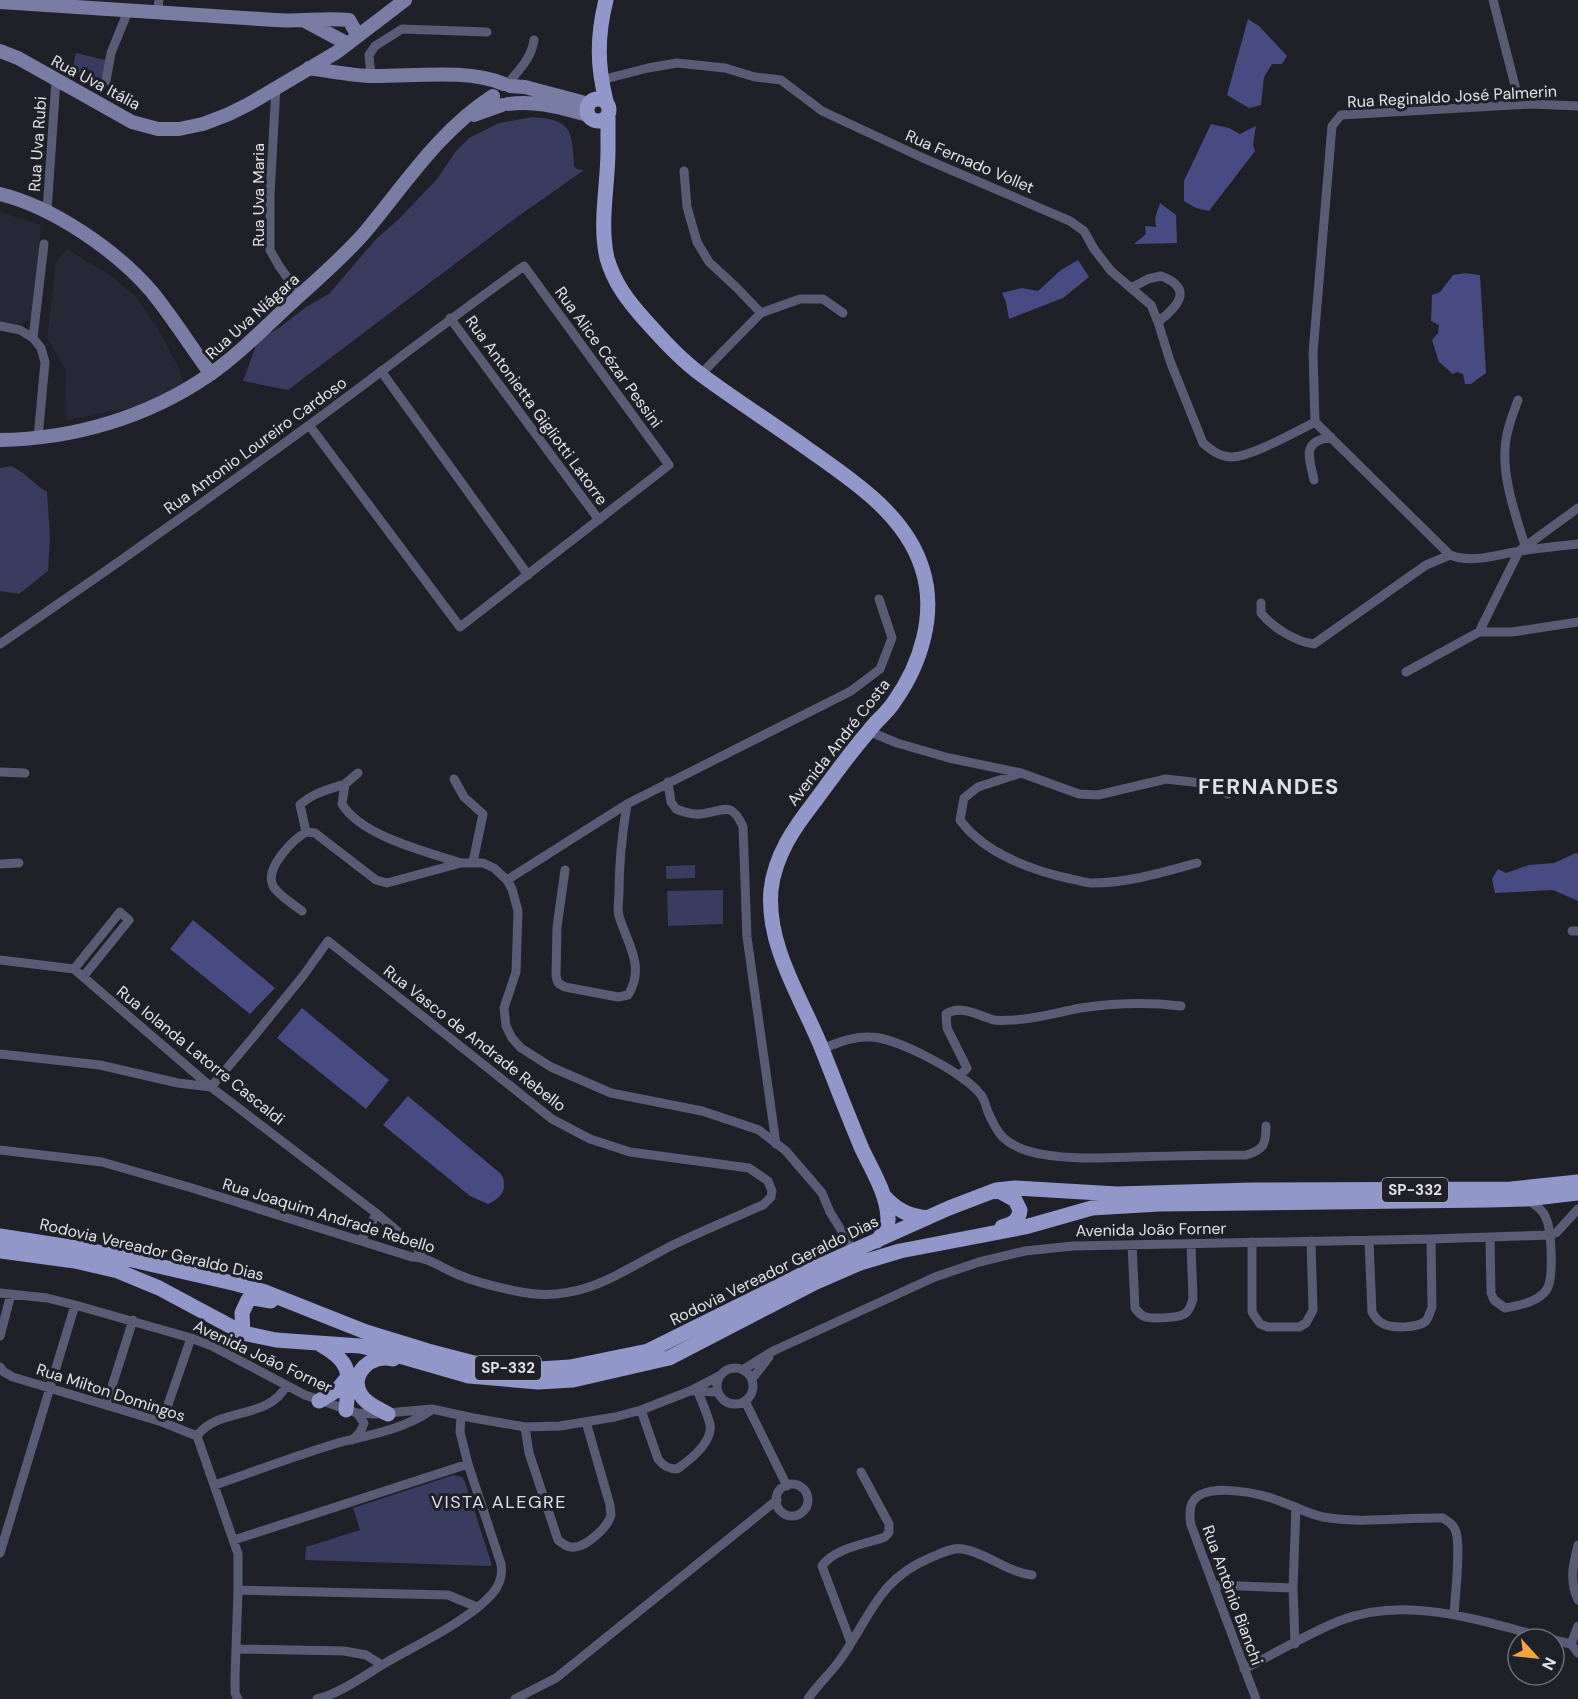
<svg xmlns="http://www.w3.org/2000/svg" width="1578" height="1699" font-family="'DM Sans',sans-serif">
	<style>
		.built { fill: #282937 }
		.green { fill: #393b5f }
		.water { fill: #484b81 }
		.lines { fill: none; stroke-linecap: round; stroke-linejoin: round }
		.street { stroke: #595c74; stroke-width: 9 }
		.secondary { stroke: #797da4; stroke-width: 14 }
		.primary { stroke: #9297ca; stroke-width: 15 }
		.labels { text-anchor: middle; stroke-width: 6; stroke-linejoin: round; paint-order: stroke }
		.shield { fill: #1f2028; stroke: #a7a7ae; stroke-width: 1.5 }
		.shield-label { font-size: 15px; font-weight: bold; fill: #e1e1e7 }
		.street-label { font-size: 16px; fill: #e1e1e7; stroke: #1f2028 }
		.neighbourhood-label { font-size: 18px; letter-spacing: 1.5px; fill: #dedfea; stroke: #1f2028 }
		.district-label { font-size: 22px; font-weight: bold; letter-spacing: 1.5px; fill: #dedfea; stroke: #1f2028 }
	</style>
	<rect width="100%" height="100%" fill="#1f2028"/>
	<path class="built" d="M0,212L41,225L32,319L21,324L0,322Z
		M67,249L110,275L136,297L158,329L181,372L184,385L138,406L67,420L65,415L66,370L47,338L56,262Z"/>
	<path class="green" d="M76,53L109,61L104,79L72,71Z
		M533,117C572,120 572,130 574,166L577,169L584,170L513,220L288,390L243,381L258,340L279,328L306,307L329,294L376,239L398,220L437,179L456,151L469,138L499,123Z
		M11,466C25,472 34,484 47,492L50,538L48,571L19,594L0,591V468Z
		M695,865V878L666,879V866Z
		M723,890V924L668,926L667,891Z
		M454,1475L462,1477L465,1482L492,1565L490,1566L305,1560L306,1547L360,1530L353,1508Z"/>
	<path class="water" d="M1248,19L1259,26L1287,56L1282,64H1272L1264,77L1261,105L1249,108L1227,95Z
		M1211,124L1229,128L1240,134L1256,126L1253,145L1255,151L1209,211L1196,208L1184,201V181Z
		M1160,203L1176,215L1177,243L1134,244L1146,234L1145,226L1156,227L1155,218Z
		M1078,260L1089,277L1063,298L1009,319L1006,302L1002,293L1022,288L1038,291L1061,270Z
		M1464,273L1480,275L1486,373L1471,384H1465L1463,374L1457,372L1453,374L1439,362L1432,340L1438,333L1439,325L1431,321L1432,295L1440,292L1453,275Z
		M1576,853L1578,854V901L1553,890L1495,893L1492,879L1498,869L1506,873L1529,865L1554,863Z
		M193,920L275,988L250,1014L170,949Z
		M302,1008L389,1080L366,1109L277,1038Z
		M408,1096L501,1174C509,1188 501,1199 488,1204L470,1196L383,1125Z"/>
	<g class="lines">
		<path class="street" d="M1493,0L1520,105
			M157,13L159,0
			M371,76L369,55L375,46L402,29L487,32
			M601,80L648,68L677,63L725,68L755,77L781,80L822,111L923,158L1070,221L1084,231L1094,249L1111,271L1151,305L1158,322L1170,361L1203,443C1211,450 1220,457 1232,457C1253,456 1295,432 1315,422
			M507,85C518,70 531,60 534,40
			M97,86L106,81L111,53L128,11
			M276,87L270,195V250L279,266L300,295
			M1578,106L1531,104L1341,115L1332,126L1313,353L1315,422L1450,555C1472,564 1498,554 1521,551C1540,548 1559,546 1578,544
			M684,171L687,207L697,242L709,262L736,287L761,313
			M47,211L56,80
			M1131,288L1148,279L1161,276C1195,289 1177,307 1158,322
			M450,318L599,520
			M0,326L20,330L33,338L41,348L45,362L38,438
			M33,338L44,244
			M381,371L528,575
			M700,375L761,313L800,299H823L843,313
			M1518,400C1512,416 1506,432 1505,449C1503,481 1516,516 1525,546
			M1314,480C1309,456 1301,442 1331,437
			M1261,603V613C1272,627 1296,642 1314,644L1426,565L1450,555
			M1479,632L1519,551L1578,508
			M0,644C104,573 207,500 308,426C380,373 451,318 524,266L669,465L460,627L309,425
			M1406,672L1479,632H1512L1578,622
			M868,731L897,743L949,758L1021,773L1079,794L1098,795L1166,779L1210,784L1228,794
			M0,772L25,773
			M358,773L345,784L342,804C361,836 427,852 461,863
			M1018,774L978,787L964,798L960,820C985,854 1031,870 1071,879C1078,880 1086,883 1093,883C1128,883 1164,872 1197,863
			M454,779L464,797L483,814L473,862
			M668,782L671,802L676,809C684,812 692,815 700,814C723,812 731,799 743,827L747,937L776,1144
			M306,832L300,805C312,793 330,789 345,784
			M0,864L19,863
			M565,870L557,927L556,976L558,983L565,987L618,997L628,995C646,967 627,943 619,916C617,909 619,900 619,893C619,862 622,834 627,804
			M507,880L627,804L851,691L880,669L892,638L879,599
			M302,911C293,904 278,895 273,886C264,868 293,840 306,832L315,833L376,880L387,883L461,863H483L494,868L507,880L512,889L518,911L516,972L504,1008L506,1026L512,1038L521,1048L551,1067L611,1093L702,1111L759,1130L786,1151L822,1193L830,1212L854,1251
			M1572,931H1578
			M0,960L74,969L211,1087L376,1213L417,1248L422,1257
			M74,969L120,912L129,920L83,977
			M822,1049C837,1043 854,1036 870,1037C896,1037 966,1074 981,1095C985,1100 986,1107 988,1112C998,1135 1004,1143 1028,1151C1057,1160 1102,1158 1132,1157C1170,1156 1208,1155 1246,1155C1264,1150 1266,1144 1266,1126
			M0,1054L100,1065L178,1083L211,1087
			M960,1075L967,1068L947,1028L946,1014C962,1004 979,1016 994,1020C1000,1021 1007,1020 1013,1020C1036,1019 1058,1012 1081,1008C1115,1003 1147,1002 1181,1006
			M0,1150L102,1162L192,1188L412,1257C429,1257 443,1269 459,1275C478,1283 500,1288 521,1292C583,1304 622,1270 675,1244C704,1230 733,1218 763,1205L771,1197L772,1191L768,1181L749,1168L630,1152L590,1139L552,1119L328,941L303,976L250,1041L211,1087
			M1490,1238L1491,1293L1494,1300L1505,1308C1518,1306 1540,1301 1547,1289C1554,1277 1552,1226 1544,1214C1540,1208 1533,1203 1526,1199
			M361,1240L371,1225L376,1213
			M1369,1240L1372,1312C1375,1317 1377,1321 1382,1323C1391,1329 1418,1328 1426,1321C1429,1317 1430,1312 1432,1307L1431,1239
			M1252,1242V1312L1260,1324L1268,1327H1299L1306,1323L1313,1310L1311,1241
			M1132,1245L1135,1308C1138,1312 1141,1316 1146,1317C1154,1319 1181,1318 1186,1313C1190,1309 1191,1304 1193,1299L1191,1244
			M0,1293L47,1298L75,1305L191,1338L212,1346L305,1395L357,1413L376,1414L432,1409L473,1418L525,1427L560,1426L615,1417L641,1410L690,1391L719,1376
			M0,1336L11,1294
			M0,1367L4,1372L13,1377L162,1422L197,1436L238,1554V1590L235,1677V1693L238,1699
			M717 1386a18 18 0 1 1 36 0a18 18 0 1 1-36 0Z
			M744,1369L773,1351L935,1277L979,1262L1025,1251L1073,1246L1431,1239L1550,1235L1557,1232L1578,1209
			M752,1379L769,1357
			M692,1391L718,1392
			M745,1401L787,1486
			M106,1405L133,1320
			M641,1410L658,1459C663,1466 668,1469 677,1469C690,1460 713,1442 710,1424C707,1413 702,1402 698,1392
			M162,1422L191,1338
			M525,1427L529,1453L558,1540C563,1544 568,1548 575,1547C587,1546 608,1527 611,1515C611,1512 610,1508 610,1505L586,1422
			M197,1436C217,1407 269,1420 286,1386
			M352,1440C358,1435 362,1431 364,1423L357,1413
			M776 1500a16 16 0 1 1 32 0a16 16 0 1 1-32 0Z
			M215,1485C256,1471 297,1455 338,1443C369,1435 404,1429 430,1411
			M234,1540L468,1464
			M1578,1545C1573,1565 1569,1580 1578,1600
			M0,1553L75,1305
			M1214,1585L1293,1588
			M238,1590L448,1595L477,1607
			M1554,1640L1571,1644L1578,1653
			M851,1643L822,1566C834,1548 866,1544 885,1537L889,1532V1524L861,1472
			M1295,1644L1293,1588L1296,1507
			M1571,1644L1578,1626
			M236,1649L344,1651L366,1655L382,1665
			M1244,1669C1274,1654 1307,1634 1339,1621C1408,1594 1483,1622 1551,1639
			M317,1699C339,1694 367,1674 387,1662C418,1644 468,1621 492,1594C500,1585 503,1576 501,1564L468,1464L460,1432L461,1416
			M515,1699L556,1678L777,1500
			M808,1699C817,1685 830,1674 840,1660C871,1616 878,1579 932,1557C942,1553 953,1547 963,1549C987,1553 1007,1572 1032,1575
			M1256,1699L1191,1525C1190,1519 1189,1512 1191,1506C1198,1481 1252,1492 1271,1498C1288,1503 1305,1513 1323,1517C1362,1524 1404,1517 1443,1518C1449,1522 1454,1525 1456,1532C1461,1549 1455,1595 1454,1615"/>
		<path class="secondary" d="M0,2L275,20C301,22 323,17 349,20L358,36
			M305,21L348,44
			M0,51L18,58L132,122L158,129H179L203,124L229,114L249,104L337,52L405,0
			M309,68C329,71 349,75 369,76C410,77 467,68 504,84
			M510,86L525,87L589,104
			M508,104C536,100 561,108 588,115
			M474,115L502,105
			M0,194C53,207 116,250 152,292C173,318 191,347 211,374
			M0,440C74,439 148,417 209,375C238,355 262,330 288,306C314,282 343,258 366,231C406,183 440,130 493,96"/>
		<path class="primary" d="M587 110a11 11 0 1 1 22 0a11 11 0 1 1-22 0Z
			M606,101C597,65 597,36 606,0
			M608,117C608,128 608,139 608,150C608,186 599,223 607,258C614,283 628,301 645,320C663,340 681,360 703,376C737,401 773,424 808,449C852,480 905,514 922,568C937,613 921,664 894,702C887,713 876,721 868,732C849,754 832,778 815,801C794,828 775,855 771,890C766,946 802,999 822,1049C835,1082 848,1116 862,1149C872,1170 887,1194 888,1218C889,1227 882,1234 877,1241
			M997,1190L1015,1200L1020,1210C1019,1221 1012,1224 1002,1227
			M884,1196C897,1210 908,1216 927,1218
			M0,1236L89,1250L237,1284L265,1292L366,1332L428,1351L474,1363L509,1369H539L570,1367L648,1351L819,1266L949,1208L996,1190L1015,1188L1117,1194L1252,1190L1511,1189L1578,1182
			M0,1251L75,1261L118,1271L159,1288L243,1333L276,1340L360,1346L382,1351L469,1376L538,1382L573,1380L669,1358L816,1282L860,1263L900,1251L1025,1227L1092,1208L1159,1204L1488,1200L1526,1199L1578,1193
			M243,1333L242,1313L248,1300L253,1298L271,1301
			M321,1345C354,1363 349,1376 346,1410
			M319,1401L337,1390L347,1378
			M388,1414C379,1409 366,1404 361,1395C348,1374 372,1353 393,1359"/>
	</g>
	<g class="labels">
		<g class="shield">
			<rect x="1382" y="1178" width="66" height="24" rx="4.5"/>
			<rect x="475" y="1356" width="66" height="24" rx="4.5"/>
		</g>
		<g class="shield-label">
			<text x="1415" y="1195">SP-332</text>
			<text x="508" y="1373">SP-332</text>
		</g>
		<g class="street-label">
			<text transform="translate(96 82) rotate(28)" y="6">Rua Uva Itália</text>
			<text transform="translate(1452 96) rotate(-3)" y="6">Rua Reginaldo José Palmerin</text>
			<text transform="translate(37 144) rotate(-86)" y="6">Rua Uva Rubi</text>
			<text transform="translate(970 161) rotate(23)" y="6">Rua Fernado Vollet</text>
			<text transform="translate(258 195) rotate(-90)" y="6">Rua Uva Maria</text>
			<text transform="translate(252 316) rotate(-42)" y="6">Rua Uva Niágara</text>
			<text transform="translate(609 357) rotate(54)" y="6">Rua Alice Cézar Pessini</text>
			<text transform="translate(537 410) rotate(54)" y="6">Rua Antonietta Gigliotti Latorre</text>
			<text transform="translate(255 445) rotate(-36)" y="6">Rua Antonio Loureiro Cardoso</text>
			<text transform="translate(838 742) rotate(-52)" y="6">Avenida André Costa</text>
			<text transform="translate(475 1038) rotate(38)" y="6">Rua Vasco de Andrade Rebello</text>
			<text transform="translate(201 1055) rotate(39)" y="6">Rua Iolanda Latorre Cascaldi</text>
			<text transform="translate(329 1215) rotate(17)" y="6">Rua Joaquim Andrade Rebello</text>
			<text transform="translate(1151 1229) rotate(-1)" y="6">Avenida João Forner</text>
			<text transform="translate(152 1249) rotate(13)" y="6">Rodovia Vereador Geraldo Dias</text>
			<text transform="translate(774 1270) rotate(-26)" y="6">Rodovia Vereador Geraldo Dias</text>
			<text transform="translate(263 1356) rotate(25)" y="6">Avenida João Forner</text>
			<text transform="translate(111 1392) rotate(18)" y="6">Rua Milton Domingos</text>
			<text transform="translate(1233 1595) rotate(70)" y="6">Rua Antônio Bianchi</text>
		</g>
		<g class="neighbourhood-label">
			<text x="499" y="1508">VISTA ALEGRE</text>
		</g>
		<g class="district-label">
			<text x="1269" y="794">FERNANDES</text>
		</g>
	</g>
	<g transform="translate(1536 1657) rotate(117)"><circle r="28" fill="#1f2028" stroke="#6d6d74" stroke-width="1.5"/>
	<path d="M0-4.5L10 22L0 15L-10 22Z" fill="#f2a540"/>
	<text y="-9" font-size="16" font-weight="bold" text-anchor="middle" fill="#e1e1e7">N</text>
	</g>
</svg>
